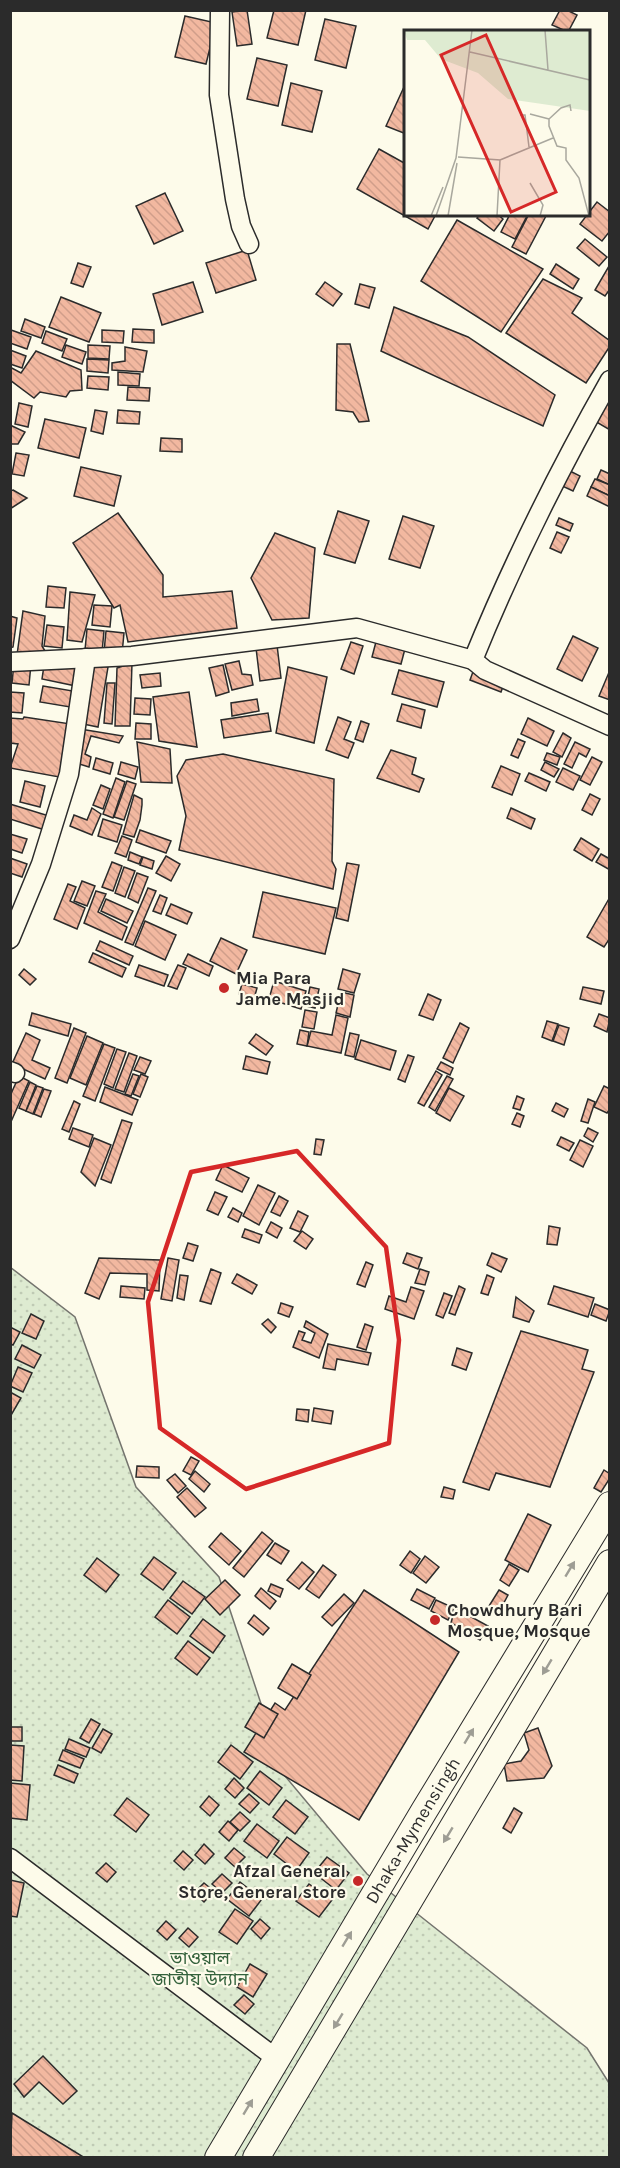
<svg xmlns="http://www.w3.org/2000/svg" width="620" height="2168" font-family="Karla,'Noto Sans Bengali',sans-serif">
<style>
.park{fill:url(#park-dots);stroke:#74746e;stroke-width:1.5}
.building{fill:url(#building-back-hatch);stroke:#2b2b2b;stroke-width:1.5}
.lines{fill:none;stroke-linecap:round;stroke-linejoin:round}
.minor-casing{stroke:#2b2b2b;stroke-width:21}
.highway-casing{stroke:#2b2b2b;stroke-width:28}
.minor{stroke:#fdfbea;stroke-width:18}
.highway{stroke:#fdfbea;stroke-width:26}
.oneway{fill:#9e9d94}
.marked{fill:none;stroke:#d62828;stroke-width:4.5;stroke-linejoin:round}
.poi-dot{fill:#c62828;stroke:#fdfbea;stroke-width:2}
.labels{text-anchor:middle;stroke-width:4.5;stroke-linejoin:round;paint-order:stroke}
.poi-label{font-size:18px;font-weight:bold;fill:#2b2b2b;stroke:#fdfbea;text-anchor:start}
.street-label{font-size:18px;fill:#2b2b2b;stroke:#fdfbea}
.park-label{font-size:18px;fill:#34623c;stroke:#fdfbea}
.inset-road{fill:none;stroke:#a9a89e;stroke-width:1.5}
.view{fill:#d62828;fill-opacity:0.15;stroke:#d62828;stroke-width:3}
.inset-edge{fill:none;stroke:#2b2b2b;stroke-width:3}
</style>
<defs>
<pattern id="park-dots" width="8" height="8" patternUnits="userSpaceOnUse" patternTransform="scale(1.5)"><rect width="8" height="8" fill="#deebd1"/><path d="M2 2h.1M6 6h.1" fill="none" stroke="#bfcab4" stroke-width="1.8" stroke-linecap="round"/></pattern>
<pattern id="building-back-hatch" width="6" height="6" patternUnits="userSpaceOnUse" patternTransform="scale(1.5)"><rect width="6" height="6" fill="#f2b8a0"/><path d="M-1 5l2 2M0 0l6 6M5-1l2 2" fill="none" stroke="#d09e8a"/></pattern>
</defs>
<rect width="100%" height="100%" fill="#fdfbea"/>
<path class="park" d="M10,1267L75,1317L136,1487L219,1577L285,1776L367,1874L587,2048L609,2083V2157H11Z"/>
<g class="building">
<path d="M247,10L252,44L237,46L232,12Z"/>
<path d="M274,10H306L298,45L267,38Z"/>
<path d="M560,10H567L577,15L568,32L552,25Z"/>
<path d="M185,16L216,23L206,64L175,57Z"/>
<path d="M325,19L356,26L346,68L315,60Z"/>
<path d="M257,58L287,65L278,106L247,99Z"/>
<path d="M291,83L322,91L312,132L282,125Z"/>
<path d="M404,87L406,88V134L386,126Z"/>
<path d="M379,149L406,164V214H436L428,229L357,189Z"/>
<path d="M165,193L183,231L154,244L136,206Z"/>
<path d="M597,202L610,212V231L602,241L580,224Z"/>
<path d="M480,214H497L503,219L494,231L477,218Z"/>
<path d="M510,214H528L515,239L501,232Z"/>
<path d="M529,214H547L526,254L512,247Z"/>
<path d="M457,220L543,269L501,332L421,281Z"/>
<path d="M585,239L607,257L599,266L577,248Z"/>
<path d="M247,250L256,280L216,293L206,263Z"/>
<path d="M78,263L91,267L83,287L71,283Z"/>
<path d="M556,264L579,279L573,289L550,274Z"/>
<path d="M609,266L610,289L605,296L595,290Z"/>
<path d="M543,279L582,298L572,313L610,341V346L586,383L506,333Z"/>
<path d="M193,282L203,312L162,325L153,294Z"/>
<path d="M325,282L342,294L333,306L316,294Z"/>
<path d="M360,284L375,288L369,308L355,304Z"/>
<path d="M61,297L101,313L89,342L49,327Z"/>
<path d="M394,307L468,337L555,395L543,426L381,351Z"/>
<path d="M25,319L45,327L41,338L21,331Z"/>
<path d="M133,329L154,330V343L132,342Z"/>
<path d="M11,330L31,337L27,349L10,343Z"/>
<path d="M102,330L124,331L123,343L102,342Z"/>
<path d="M46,331L67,339L62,351L42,343Z"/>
<path d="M337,344H350L369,421L359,422L353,412L336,410Z"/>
<path d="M66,345L86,352L82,364L62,357Z"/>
<path d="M88,345L110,346L109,359L88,358Z"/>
<path d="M125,347L147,351L143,372L112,370V363L125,361Z"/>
<path d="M10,350L26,356L22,368L10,364Z"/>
<path d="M36,351L81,370L82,390L70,391L66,397L40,392L34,398L10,380V367L21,373Z"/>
<path d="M87,359L109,360L108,373L87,371Z"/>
<path d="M118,372L140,374L139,386L118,385Z"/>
<path d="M88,376L109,377L108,390L87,388Z"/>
<path d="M128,387L150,388L149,401L127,400Z"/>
<path d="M610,393V430L593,420Z"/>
<path d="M19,403L32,406L28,427L15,424Z"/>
<path d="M95,410L107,412L103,434L91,431Z"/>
<path d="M118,410L140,412L139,424L117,423Z"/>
<path d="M45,419L86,428L79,458L38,448Z"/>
<path d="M10,425L25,432L18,444H10Z"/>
<path d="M161,438L182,439V452L160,451Z"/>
<path d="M16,453L29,455L24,476L12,474Z"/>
<path d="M81,467L121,476L114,506L74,496Z"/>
<path d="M568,470L580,476L573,491L560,485Z"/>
<path d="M601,470L610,474V485L597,479Z"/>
<path d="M595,479L610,485V496L591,487Z"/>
<path d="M591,487L610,496V507L587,496Z"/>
<path d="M13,490L27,498L10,509V491Z"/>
<path d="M338,511L369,521L355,563L324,554Z"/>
<path d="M118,513L163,575V597L232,591L237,628L128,642L120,605L114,608L73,543Z"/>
<path d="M403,516L434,526L420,568L389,559Z"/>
<path d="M559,518L573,524L570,531L556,525Z"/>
<path d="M557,532L569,537L561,553L550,548Z"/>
<path d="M275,533L315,548L309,618L272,620L251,578Z"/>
<path d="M48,586L66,588L64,608L46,607Z"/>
<path d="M70,592L95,595L82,642L67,640Z"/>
<path d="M94,605L112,606L110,627L92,625Z"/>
<path d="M23,611L45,616L42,646L48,656L17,655Z"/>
<path d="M10,616L17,618L13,647L10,648Z"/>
<path d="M47,625L64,627L62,648L44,646Z"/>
<path d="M87,629L104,631L102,652L85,650Z"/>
<path d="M106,631L124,633L122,654L104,652Z"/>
<path d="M573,636L598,648L582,681L557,669Z"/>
<path d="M377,638L406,645L401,664L372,657Z"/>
<path d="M351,642L363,646L354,674L341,669Z"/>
<path d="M277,645L281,678L260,681L256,648Z"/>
<path d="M82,657L76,686L42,679L45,659Z"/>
<path d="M239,661L242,674L251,675L253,685L232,690L225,664Z"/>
<path d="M14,663L31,664L29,685L12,683Z"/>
<path d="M87,663L108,667L98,727L78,723Z"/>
<path d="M132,663L130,726H115L117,668Z"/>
<path d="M223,665L229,692L216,696L209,668Z"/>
<path d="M288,667L327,677L314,743L276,733Z"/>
<path d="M474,669L505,681L501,692L470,680Z"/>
<path d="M399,670L444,682L437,707L392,694Z"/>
<path d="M610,670V700L599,696Z"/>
<path d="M160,673L161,686L142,688L140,675Z"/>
<path d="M107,683H115L112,724L104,723Z"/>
<path d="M43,686L73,691L70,707L40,702Z"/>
<path d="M10,692L24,693L22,713L10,712Z"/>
<path d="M189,692L197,747L159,741L153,697Z"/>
<path d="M135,698L151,699L150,715L134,714Z"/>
<path d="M257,699L259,711L232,716L231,703Z"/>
<path d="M402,704L425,710L421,728L397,721Z"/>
<path d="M268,713L271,731L224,738L221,720Z"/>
<path d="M24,717L71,724L59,777L10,768L18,744L10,743V718L23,719Z"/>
<path d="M338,717L351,722L344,739L354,743L348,758L326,750Z"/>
<path d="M528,718L554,731L547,746L521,734Z"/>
<path d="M361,721L369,724L363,742L355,739Z"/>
<path d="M136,723L151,724V739H135Z"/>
<path d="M80,729L123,736L119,743L91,736L85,754L91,757L89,767L73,762Z"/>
<path d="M563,733L571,738L562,757L553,752Z"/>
<path d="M518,739L525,742L518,758L511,755Z"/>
<path d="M137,742L170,749L172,783L141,782Z"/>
<path d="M575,742L590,749L586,757L579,753L572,768L564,764Z"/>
<path d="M391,750L416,758L412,774L424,779L419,792L377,778Z"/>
<path d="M547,753L560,757L557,765L544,760Z"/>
<path d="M223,754L334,779L332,861L336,869L333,889L179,850L186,816L177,776L186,760Z"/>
<path d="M592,757L602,762L590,785L580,780Z"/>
<path d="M96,758L113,763L110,774L93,769Z"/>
<path d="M121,762L138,767L135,779L118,774Z"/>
<path d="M545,762L559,769L554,777L541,770Z"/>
<path d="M501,766L520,774L512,795L492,787Z"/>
<path d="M563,768L580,776L573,790L556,782Z"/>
<path d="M529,773L550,782L546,791L525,781Z"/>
<path d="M116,778L125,782L113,818L103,814Z"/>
<path d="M25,781L45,786L40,807L20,802Z"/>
<path d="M127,781L136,784L124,820L114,817Z"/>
<path d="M101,785L110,789L103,809L93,805Z"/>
<path d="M590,794L600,799L592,815L582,810Z"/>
<path d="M134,795L142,799V805L140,820L134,837L123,834Z"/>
<path d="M10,804L49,816L45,830L10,819Z"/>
<path d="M92,808L101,814L92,835L70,826L74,815L87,820Z"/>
<path d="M511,808L535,819L531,829L507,818Z"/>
<path d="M103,819L122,825L117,842L98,836Z"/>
<path d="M140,830L171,841L166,853L136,842Z"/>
<path d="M10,834L27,839L22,853L10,849Z"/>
<path d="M122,836L132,840L126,857L115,853Z"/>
<path d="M581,838L599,849L592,861L574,850Z"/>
<path d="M130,852L142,857L139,864L128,860Z"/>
<path d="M601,854L610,859V870L596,862Z"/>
<path d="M166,856L180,864L171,881L156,873Z"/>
<path d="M143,857L154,861L152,869L140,865Z"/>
<path d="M10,858L27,864L22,877L10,873Z"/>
<path d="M112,862L122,866L113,891L102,887Z"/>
<path d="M347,863L359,865L348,921L336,918Z"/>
<path d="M124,867L135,871L125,897L115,893Z"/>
<path d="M137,873L148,877L138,903L128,898Z"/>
<path d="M82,881L95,886L87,906L74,901Z"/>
<path d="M68,884L76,887L70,901L85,908L77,929L54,919Z"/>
<path d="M148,888L156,891L133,945L125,942Z"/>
<path d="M96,891L106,894L98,912L127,927L122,940L84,923Z"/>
<path d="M263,892L336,908L325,954L253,937Z"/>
<path d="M160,895L167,898L161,914L153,911Z"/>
<path d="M610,897V938L604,947L587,937Z"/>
<path d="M106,899L133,911L127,923L101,911Z"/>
<path d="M171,904L192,913L187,924L166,915Z"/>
<path d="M145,921L176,935L165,960L135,946Z"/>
<path d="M221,938L247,950L236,974L210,961Z"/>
<path d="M100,941L133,956L129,965L96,950Z"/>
<path d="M93,953L126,968L122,977L89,962Z"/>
<path d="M188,954L213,966L209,976L183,964Z"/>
<path d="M139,965L168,975L164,986L135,976Z"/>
<path d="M178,965L186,968L177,989L168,986Z"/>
<path d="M24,969L36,979L30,985L19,975Z"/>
<path d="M343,969L360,974L354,993L338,989Z"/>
<path d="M274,981L306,991L301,1009L269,999Z"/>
<path d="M242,984L257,988L254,999L239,994Z"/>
<path d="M310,987L319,989L315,1008L306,1006Z"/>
<path d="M583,987L604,991L601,1004L580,999Z"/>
<path d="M341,992L354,995L350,1017L336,1013Z"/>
<path d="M428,994L441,1000L433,1020L419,1015Z"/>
<path d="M305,1010L317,1012L314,1029L302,1027Z"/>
<path d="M32,1013L71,1024L68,1036L29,1025Z"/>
<path d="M599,1014L610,1018L607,1032L594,1026Z"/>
<path d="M336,1015L348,1018L341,1053L307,1046L311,1031L332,1035Z"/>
<path d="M547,1021L558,1024L552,1041L542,1037Z"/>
<path d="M460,1023L469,1028L453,1063L443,1058Z"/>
<path d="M559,1025L569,1028L564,1045L553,1041Z"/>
<path d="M74,1028L86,1033L67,1083L55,1078Z"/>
<path d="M300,1030L309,1032L307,1046L297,1044Z"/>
<path d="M26,1033L40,1040L32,1060L50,1068L45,1079L12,1064Z"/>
<path d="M350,1033L359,1035L354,1057L345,1055Z"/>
<path d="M256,1034L273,1046L266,1055L249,1043Z"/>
<path d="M87,1036L103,1043L86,1085L70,1078Z"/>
<path d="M361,1040L396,1051L390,1070L355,1059Z"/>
<path d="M104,1044L115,1048L95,1101L83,1096Z"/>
<path d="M117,1049L126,1052L113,1088L104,1084Z"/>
<path d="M129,1053L137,1056L124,1092L115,1089Z"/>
<path d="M408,1055L414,1057L405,1082L398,1079Z"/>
<path d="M246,1056L270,1062L267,1074L243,1069Z"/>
<path d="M140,1057L151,1061L145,1074L134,1070Z"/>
<path d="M441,1062L453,1068L450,1075L437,1069Z"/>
<path d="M436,1071L442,1075L424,1106L418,1103Z"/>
<path d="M133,1074L139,1076L131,1096L125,1094Z"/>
<path d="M141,1074L148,1077L140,1097L133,1094Z"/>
<path d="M19,1076L29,1081L10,1124V1096Z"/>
<path d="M447,1076L453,1079L435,1111L429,1107Z"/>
<path d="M30,1082L36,1085L26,1111L19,1108Z"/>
<path d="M37,1086L43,1088L33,1114L26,1111Z"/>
<path d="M604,1086L610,1089V1109L607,1113L594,1107Z"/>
<path d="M105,1087L138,1100L132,1115L100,1102Z"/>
<path d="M449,1088L464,1096L450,1121L436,1113Z"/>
<path d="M44,1089L51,1091L41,1117L34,1114Z"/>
<path d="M517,1096L524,1099L520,1110L513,1108Z"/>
<path d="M588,1099L595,1102L588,1123L581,1121Z"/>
<path d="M74,1101L80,1104L69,1132L62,1129Z"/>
<path d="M556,1103L568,1109L564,1117L552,1111Z"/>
<path d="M517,1113L524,1116L520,1127L512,1124Z"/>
<path d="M122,1120L132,1123L111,1183L101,1179Z"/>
<path d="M73,1128L93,1135L89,1147L69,1139Z"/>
<path d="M588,1128L598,1133L593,1142L584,1136Z"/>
<path d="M561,1137L574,1143L569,1151L557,1145Z"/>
<path d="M94,1138L111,1145L95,1186L81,1172Z"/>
<path d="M316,1139L324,1140L321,1155L314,1154Z"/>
<path d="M580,1140L593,1146L583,1167L570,1160Z"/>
<path d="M223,1165L249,1178L242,1192L216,1180Z"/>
<path d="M258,1185L275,1193L259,1225L243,1216Z"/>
<path d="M215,1192L227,1197L218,1215L207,1210Z"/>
<path d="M279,1196L288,1201L280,1216L271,1212Z"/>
<path d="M233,1208L242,1213L238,1222L228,1217Z"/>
<path d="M298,1211L308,1216L300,1232L290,1228Z"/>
<path d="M271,1222L282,1228L277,1238L266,1232Z"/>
<path d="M549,1226L560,1228L557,1245L547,1244Z"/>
<path d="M245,1229L262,1235L259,1243L242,1237Z"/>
<path d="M302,1231L313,1239L306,1249L294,1241Z"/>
<path d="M188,1243L198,1246L193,1261L183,1258Z"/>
<path d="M407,1253L422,1258L418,1269L403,1263Z"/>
<path d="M492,1253L507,1259L501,1272L487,1265Z"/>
<path d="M99,1258L160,1260L159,1291L147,1290V1274L110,1273L99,1299L85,1293Z"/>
<path d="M168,1258L179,1260L172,1301L161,1299Z"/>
<path d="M366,1262L373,1265L365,1287L357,1284Z"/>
<path d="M211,1269L221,1273L211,1304L200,1301Z"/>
<path d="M420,1269L429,1272L425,1285L415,1283Z"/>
<path d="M237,1274L257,1285L252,1294L232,1283Z"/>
<path d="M180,1275L188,1276L184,1300L177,1298Z"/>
<path d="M487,1275L494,1278L488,1295L481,1293Z"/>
<path d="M121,1286L145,1288L144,1299L120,1297Z"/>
<path d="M459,1286L465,1289L455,1315L449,1313Z"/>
<path d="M554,1286L594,1298L588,1317L548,1304Z"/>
<path d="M411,1287L424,1291L414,1319L385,1309L389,1296L406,1302Z"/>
<path d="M444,1293L452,1296L443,1318L436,1315Z"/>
<path d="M516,1297L534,1311L529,1322L513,1317Z"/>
<path d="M281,1303L293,1307L289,1317L278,1313Z"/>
<path d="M595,1304L610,1310L606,1321L591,1315Z"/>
<path d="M31,1314L44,1321L36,1339L22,1333Z"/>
<path d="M268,1319L276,1327L271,1333L262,1324Z"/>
<path d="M306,1321L328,1334L319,1358L293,1347L299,1331L305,1333L302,1340L311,1343L315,1333L304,1327Z"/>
<path d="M365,1324L373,1327L366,1350L357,1347Z"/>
<path d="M10,1327L20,1332L13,1345L10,1344Z"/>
<path d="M521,1331L588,1350L582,1369L594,1372L550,1487L496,1473L489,1490L463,1482Z"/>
<path d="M328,1344L371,1353L368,1365L337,1359L335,1370L323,1368Z"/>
<path d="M22,1345L41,1355L34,1368L15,1359Z"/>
<path d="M457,1348L472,1353L466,1370L452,1365Z"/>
<path d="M18,1367L32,1373L23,1392L10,1386Z"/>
<path d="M10,1392L21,1398L10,1417Z"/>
<path d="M314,1408L333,1411L331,1424L312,1421Z"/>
<path d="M297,1409L309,1410L308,1422L296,1420Z"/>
<path d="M191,1457L199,1461L191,1475L183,1471Z"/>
<path d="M137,1466L159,1467V1478L136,1477Z"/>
<path d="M604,1470L610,1474V1478L601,1492L594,1488Z"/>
<path d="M195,1471L210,1484L204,1492L189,1479Z"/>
<path d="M175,1474L186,1486L178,1493L167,1480Z"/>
<path d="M444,1487L455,1490L453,1499L441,1497Z"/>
<path d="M187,1488L206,1508L195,1517L177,1497Z"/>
<path d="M528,1514L551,1525L528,1572L505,1560Z"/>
<path d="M262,1532L273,1541L244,1577L233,1568Z"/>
<path d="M221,1533L241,1551L229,1565L209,1547Z"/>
<path d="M275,1543L289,1551L281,1564L267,1555Z"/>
<path d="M410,1551L420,1559L411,1573L400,1565Z"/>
<path d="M425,1556L439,1567L426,1583L413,1573Z"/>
<path d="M154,1557L176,1573L163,1590L141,1574Z"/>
<path d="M97,1558L119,1575L106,1592L84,1575Z"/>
<path d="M302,1562L314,1572L299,1589L287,1580Z"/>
<path d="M509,1564L519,1570L509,1586L500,1580Z"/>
<path d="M323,1565L336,1575L319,1598L306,1589Z"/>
<path d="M225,1580L240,1595L220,1615L205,1599Z"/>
<path d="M183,1581L205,1597L192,1614L170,1598Z"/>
<path d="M271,1584L283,1589L280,1597L268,1591Z"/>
<path d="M261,1588L276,1601L270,1609L255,1596Z"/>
<path d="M417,1589L435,1598L429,1609L411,1600Z"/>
<path d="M364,1590L459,1652L359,1820L244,1752L275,1703L285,1710Z"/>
<path d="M499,1590L508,1595L499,1612L489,1606Z"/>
<path d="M344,1594L354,1603L332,1626L322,1617Z"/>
<path d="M168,1600L190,1617L177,1634L155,1617Z"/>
<path d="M436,1600L454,1608L448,1620L431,1611Z"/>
<path d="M455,1608L488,1626L480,1640L451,1623Z"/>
<path d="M254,1615L269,1628L263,1635L248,1623Z"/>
<path d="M203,1619L225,1636L213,1653L190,1636Z"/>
<path d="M188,1641L210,1658L197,1675L175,1658Z"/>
<path d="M292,1664L311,1675L297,1699L278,1688Z"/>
<path d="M259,1703L278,1714L264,1738L245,1727Z"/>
<path d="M91,1719L100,1724L89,1743L80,1738Z"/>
<rect x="10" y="1727" width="12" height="14"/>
<path d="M538,1728L552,1766L544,1778L507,1781L504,1764L521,1761L529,1750L524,1733Z"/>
<path d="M103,1729L112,1734L101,1753L92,1748Z"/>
<path d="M69,1739L90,1748L86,1757L65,1749Z"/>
<path d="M10,1745L24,1746L22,1781L10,1780Z"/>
<path d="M231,1745L253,1762L240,1779L218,1762Z"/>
<path d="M63,1750L84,1759L80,1768L59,1760Z"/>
<path d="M58,1765L78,1774L74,1783L54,1775Z"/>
<path d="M260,1771L282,1788L269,1805L247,1788Z"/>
<path d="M234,1778L244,1788L235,1798L225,1789Z"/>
<path d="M10,1783L30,1785L27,1820L10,1818Z"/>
<path d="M249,1794L259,1803L250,1813L239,1804Z"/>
<path d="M209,1796L219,1805L210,1816L200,1807Z"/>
<path d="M127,1798L149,1815L136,1832L114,1815Z"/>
<path d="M286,1800L308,1817L295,1834L273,1817Z"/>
<path d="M514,1808L522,1813L511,1833L503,1828Z"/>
<path d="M240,1812L250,1821L240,1831L230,1822Z"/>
<path d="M228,1821L238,1830L229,1841L219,1832Z"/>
<path d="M257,1824L279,1841L267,1858L244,1841Z"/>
<path d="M287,1837L309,1853L296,1871L274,1854Z"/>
<path d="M204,1844L214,1854L205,1864L195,1855Z"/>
<path d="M234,1848L245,1857L235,1867L225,1858Z"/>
<path d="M183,1851L193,1860L184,1870L174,1861Z"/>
<path d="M327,1857L349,1873L336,1890L314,1873Z"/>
<path d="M106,1863L116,1872L107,1882L96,1873Z"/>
<path d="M222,1874L232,1883L222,1893L212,1884Z"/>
<path d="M10,1880L24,1883L17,1917L10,1916Z"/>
<path d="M240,1882L262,1899L249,1916L227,1899Z"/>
<path d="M204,1883L214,1891L204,1902L194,1893Z"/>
<path d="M309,1884L332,1900L319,1917L296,1901Z"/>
<path d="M235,1909L253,1921L237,1944L219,1932Z"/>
<path d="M260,1919L270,1928L261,1939L251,1929Z"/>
<path d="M166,1921L176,1930L167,1940L157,1931Z"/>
<path d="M188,1928L198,1937L189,1947L179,1938Z"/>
<path d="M250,1964L267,1974L253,1997L237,1987Z"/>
<path d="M244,1995L254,2004L245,2014L234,2005Z"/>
<path d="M43,2056L77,2091L63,2104L39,2082L24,2097L14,2084Z"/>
<path d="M12,2113L85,2158H10Z"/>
</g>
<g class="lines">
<defs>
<g id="minor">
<path d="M220,10L219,95L235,199L241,226L249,244"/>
<path d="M610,380C559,470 512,564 473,660L485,670L610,726"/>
<path d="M10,662L132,656L357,628L473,660"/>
<path d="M10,939L41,864L69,774L86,658"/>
<path d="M10,1071L15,1073"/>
<path d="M10,1858L277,2059"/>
</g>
<g id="highway">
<path id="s1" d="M218,2158L424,1811L610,1505"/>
<path d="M256,2158L610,1563"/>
</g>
</defs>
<use href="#minor" class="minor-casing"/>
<use href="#highway" class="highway-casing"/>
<use href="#minor" class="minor"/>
<use href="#highway" class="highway"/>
</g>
<defs><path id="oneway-solid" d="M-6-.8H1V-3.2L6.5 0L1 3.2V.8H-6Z" transform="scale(1.5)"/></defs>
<g class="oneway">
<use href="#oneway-solid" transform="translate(570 1569) rotate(-59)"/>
<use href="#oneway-solid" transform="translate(547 1667) rotate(121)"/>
<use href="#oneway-solid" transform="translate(469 1736) rotate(-59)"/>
<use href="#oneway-solid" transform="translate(448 1835) rotate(121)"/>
<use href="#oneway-solid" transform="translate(347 1939) rotate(-59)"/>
<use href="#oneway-solid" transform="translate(338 2021) rotate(121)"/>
<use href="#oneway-solid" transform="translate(248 2107) rotate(-59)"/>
</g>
<path class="marked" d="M297,1151L386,1247L399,1340L389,1443L246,1489L160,1428L148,1302L191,1172Z"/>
<g class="poi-dot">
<circle cx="224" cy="988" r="6"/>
<circle cx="435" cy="1620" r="6"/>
<circle cx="358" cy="1881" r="6"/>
</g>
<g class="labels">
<g class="poi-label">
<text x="236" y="984">Mia Para<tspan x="236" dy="21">Jame Masjid</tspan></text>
<text x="447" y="1616">Chowdhury Bari<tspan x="447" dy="21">Mosque, Mosque</tspan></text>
<text x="346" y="1877" text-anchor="end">Afzal General<tspan x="346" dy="21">Store, General store</tspan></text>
</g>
<g class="street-label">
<text dy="6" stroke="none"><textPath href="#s1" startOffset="381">Dhaka-Mymensingh</textPath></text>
</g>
<g class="park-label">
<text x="200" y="1964">ভাওয়াল<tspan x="200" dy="21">জাতীয় উদ্যান</tspan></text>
</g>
</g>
<g transform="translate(404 30)">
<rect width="186" height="186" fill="#fdfbea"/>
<path d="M0,0H186V81L104,69L74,43L37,29L21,10H3Z" fill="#deebd1"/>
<path class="inset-road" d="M141,0L144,40M66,22L186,50M167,81L166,75L157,78L145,89V96L153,116L162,118V130L175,148L185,186M126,84L145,89M116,85H121L125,117M54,127L96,130L93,186M96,130L149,108M126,153L139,175L136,186M27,186L39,157M32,186L52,128L68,0M44,186L53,133"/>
<path class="view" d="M82,5L152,162L107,182L37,25Z"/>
<rect width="186" height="186" class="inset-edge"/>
</g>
<rect width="620" height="2168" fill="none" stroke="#2b2b2b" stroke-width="24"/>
</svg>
